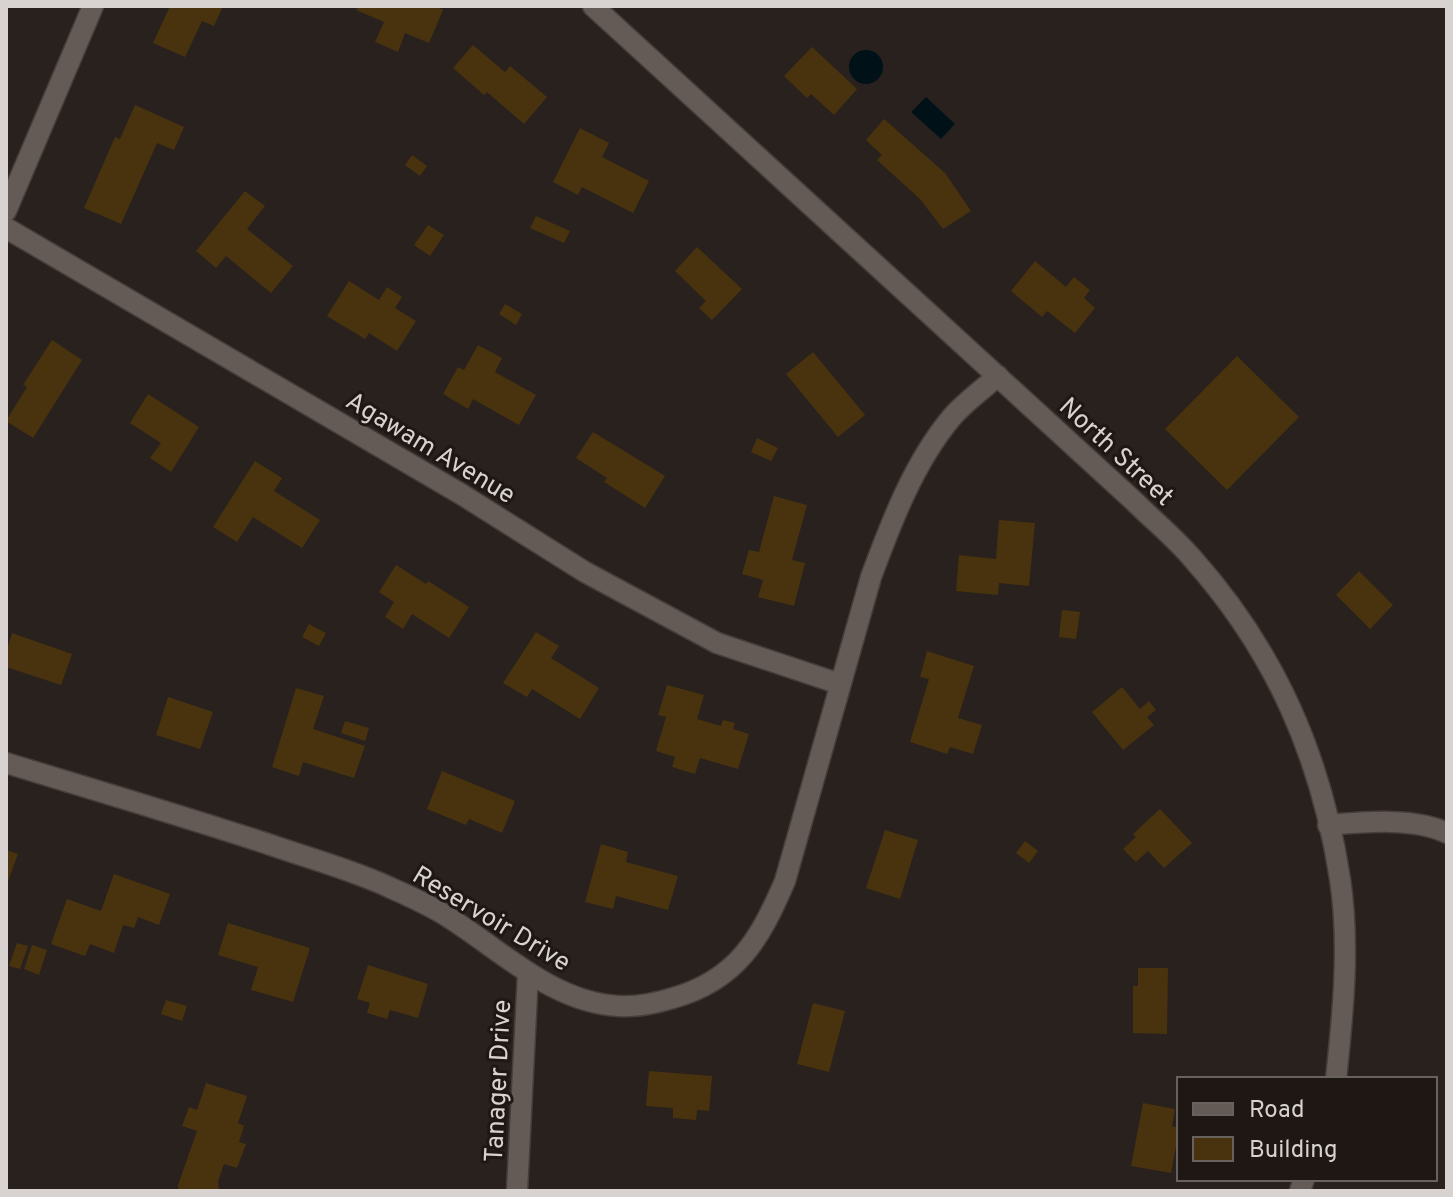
<svg xmlns="http://www.w3.org/2000/svg" width="1453" height="1197" font-family="Overpass,sans-serif">
<style>
.water{fill:#011118}
.building{fill:#48330e}
.lines{fill:none;stroke-linecap:round;stroke-linejoin:round}
.minor-casing{stroke:#453e3b;stroke-width:23}
.tertiary-casing{stroke:#453e3b;stroke-width:23}
.minor{stroke:#645b57;stroke-width:20}
.tertiary{stroke:#645b57;stroke-width:20}
.labels{text-anchor:middle;stroke-width:6;stroke-linejoin:round;paint-order:stroke}
.street-label{font-size:26px;fill:#d8d3d0;stroke:#1e1714}
</style>
<rect width="100%" height="100%" fill="#28211d"/>
<g class="water">
<circle cx="866" cy="67" r="17"/>
<path d="M926,97L955,124L941,139L911,112Z"/>
</g>
<g class="building">
<path d="M170,6H223L214,26L202,21L185,57L153,43Z"/>
<path d="M358,6H435L443,10L429,43L405,33L398,52L375,42L384,22L356,10Z"/>
<path d="M473,45L505,72L510,66L547,97L524,124L487,92L484,95L453,68Z"/>
<path d="M812,47L857,89L834,115L811,94L807,98L784,76Z"/>
<path d="M135,105L184,127L174,150L157,143L121,224L84,208L115,137L120,139Z"/>
<path d="M884,119L945,173L971,211L943,229L920,199L877,160L882,155L866,140Z"/>
<path d="M580,128L609,143L602,157L649,181L633,213L582,187L578,195L553,182Z"/>
<path d="M412,155L427,166L420,176L405,165Z"/>
<path d="M245,191L265,206L247,229L293,266L271,293L226,256L216,268L196,251Z"/>
<path d="M536,216L570,231L564,243L530,228Z"/>
<path d="M428,225L444,235L430,256L414,245Z"/>
<path d="M697,247L742,289L712,320L699,308L706,301L675,271Z"/>
<path d="M1035,261L1066,287L1074,277L1090,290L1084,298L1095,308L1075,333L1047,311L1042,317L1011,291Z"/>
<path d="M349,281L379,300L387,287L402,297L395,308L416,321L397,351L369,333L365,339L327,316Z"/>
<path d="M505,304L522,314L516,325L499,314Z"/>
<path d="M52,340L82,360L33,438L6,421L27,387L23,385Z"/>
<path d="M478,345L502,358L495,372L536,395L519,425L473,399L468,409L443,394L458,367L464,370Z"/>
<path d="M813,352L865,415L838,437L786,374Z"/>
<path d="M1237,356L1299,417L1227,490L1165,429Z"/>
<path d="M148,394L199,427L171,472L150,458L161,443L130,423Z"/>
<path d="M593,432L665,476L645,508L604,482L607,478L576,458Z"/>
<path d="M757,438L778,448L771,461L751,452Z"/>
<path d="M255,461L282,478L274,491L320,520L302,548L253,517L237,542L213,527Z"/>
<path d="M774,496L807,505L792,560L805,563L794,606L758,597L763,580L742,574L749,550L759,552Z"/>
<path d="M999,520L1035,523L1029,586L999,583L998,595L956,591L959,555L996,559Z"/>
<path d="M396,565L426,584L428,581L469,607L449,638L412,614L403,629L385,617L394,602L379,592Z"/>
<path d="M1359,571L1393,605L1370,629L1336,595Z"/>
<path d="M1062,610L1080,612L1076,639L1059,637Z"/>
<path d="M309,624L326,633L319,646L302,637Z"/>
<path d="M536,632L559,646L551,658L599,688L580,719L532,689L527,697L503,683Z"/>
<path d="M12,633L72,654L61,685L6,667V652Z"/>
<path d="M927,651L974,666L958,718L982,725L973,754L950,747L947,754L910,742L929,679L920,677Z"/>
<path d="M667,685L704,695L697,719L721,726L723,720L735,723L733,729L749,734L738,769L700,758L695,774L672,767L675,757L656,751L666,717L658,715Z"/>
<path d="M1122,687L1140,709L1149,701L1156,710L1147,717L1154,725L1123,750L1092,712Z"/>
<path d="M296,688L324,696L313,729L365,746L354,778L303,762L299,776L272,767Z"/>
<path d="M168,697L213,712L200,749L156,735Z"/>
<path d="M345,721L369,728L365,741L341,733Z"/>
<path d="M442,771L515,801L502,833L469,819L466,825L427,809Z"/>
<path d="M1160,809L1192,843L1164,868L1148,851L1136,862L1123,849L1136,837L1133,834Z"/>
<path d="M885,830L918,840L900,899L866,888Z"/>
<path d="M1025,841L1038,851L1029,863L1016,853Z"/>
<path d="M601,844L628,852L626,862L678,876L668,910L616,896L613,909L585,902Z"/>
<path d="M6,850L18,854L6,887Z"/>
<path d="M114,874L170,894L159,925L138,917L134,928L123,925L114,953L90,944L85,956L51,944L67,899L101,911Z"/>
<path d="M228,923L310,948L293,1002L251,990L258,967L218,955Z"/>
<path d="M17,943L28,946L20,969L9,966Z"/>
<path d="M32,945L47,950L39,975L24,969Z"/>
<path d="M368,965L428,984L418,1018L390,1010L387,1019L367,1013L370,1003L357,999Z"/>
<path d="M1138,968H1168L1167,1034L1133,1033V986H1138Z"/>
<path d="M166,1000L187,1006L182,1021L161,1014Z"/>
<path d="M813,1003L845,1011L829,1072L797,1064Z"/>
<path d="M649,1071L712,1076L709,1111L697,1110L696,1120L673,1118V1108L646,1106Z"/>
<path d="M206,1083L247,1096L238,1123L244,1126L239,1142L246,1144L237,1168L224,1164L218,1181L219,1191H179L178,1185L197,1131L182,1126L189,1107L197,1110Z"/>
<path d="M1143,1103L1175,1109L1172,1126L1179,1128V1130L1171,1173L1131,1166Z"/>
</g>
<g class="lines">
<defs>
<g id="minor">
<path d="M6,211L93,6"/>
<path d="M6,228L461,494L585,572L717,643L840,684"/>
<path d="M6,763C95,790 183,816 271,845C311,859 353,870 391,888C407,895 424,903 440,912C496,945 550,1003 619,1006C637,1007 657,1003 673,998C737,980 760,939 785,881L871,577C891,523 914,462 952,417C965,402 983,389 998,376"/>
<path d="M1328,825C1363,822 1415,817 1447,833"/>
<path d="M517,1191L528,973"/>
</g>
<g id="tertiary">
<path d="M593,6L1136,503C1154,521 1175,538 1192,558C1275,651 1321,756 1340,879C1350,944 1343,1014 1336,1079"/>
<path d="M1300,1191L1304,1179"/>
</g>
</defs>
<use href="#minor" class="minor-casing"/>
<use href="#tertiary" class="tertiary-casing"/>
<use href="#minor" class="minor"/>
<use href="#tertiary" class="tertiary"/>
</g>
<g class="labels">
<g class="street-label">
<text transform="translate(431 447) rotate(31)" y="9">Agawam Avenue</text>
<text transform="translate(1117 451) rotate(43)" y="9">North Street</text>
<text transform="translate(492 918) rotate(31)" y="9">Reservoir Drive</text>
<text transform="translate(497 1081) rotate(-87)" y="9">Tanager Drive</text>
</g>
</g>
<rect width="1453" height="1197" fill="none" stroke="#d8d3d0" stroke-width="16"/>
<rect x="1177" y="1077" width="260" height="104" fill="#1e1714" stroke="#68625f" stroke-width="2"/>
<rect x="1193" y="1103" width="40" height="12" fill="#645b57" stroke="#68625f" stroke-width="2"/>
<text x="1249" y="1117" font-size="24" fill="#d8d3d0">Road</text>
<rect x="1193" y="1137" width="40" height="24" fill="#48330e" stroke="#68625f" stroke-width="2"/>
<text x="1249" y="1157" font-size="24" fill="#d8d3d0">Building</text>
</svg>
